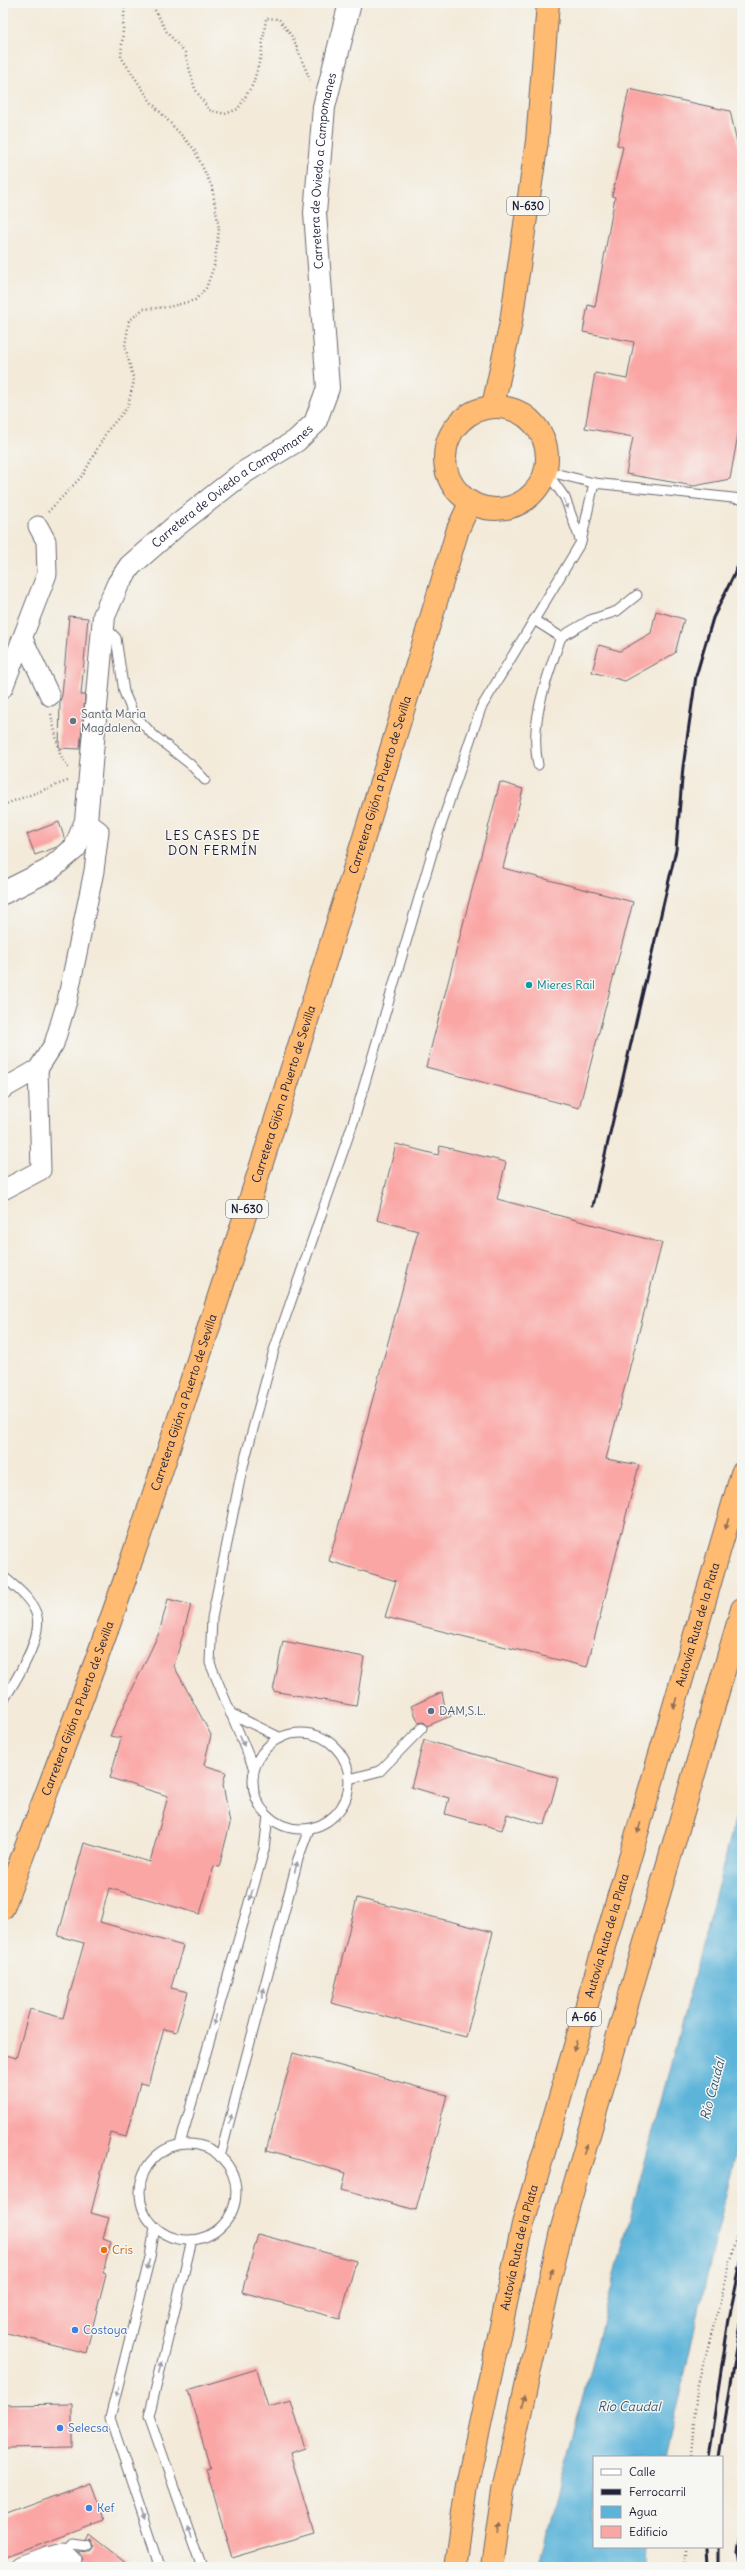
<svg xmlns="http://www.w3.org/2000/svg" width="745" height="2570" font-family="Delius,sans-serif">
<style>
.water{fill:#5cb4d9;stroke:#3f6b8a}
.building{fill:#faa6a4}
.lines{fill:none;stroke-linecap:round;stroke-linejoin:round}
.service-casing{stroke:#6b6872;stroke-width:11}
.minor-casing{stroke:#6b6872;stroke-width:21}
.tertiary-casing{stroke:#6b6872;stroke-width:24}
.trunk-casing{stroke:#6b6872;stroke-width:24}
.motorway-casing{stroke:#6b6872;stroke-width:24}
.path{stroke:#6b6872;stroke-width:2.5;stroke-dasharray:1 3;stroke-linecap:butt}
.service{stroke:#fff;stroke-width:9}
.minor{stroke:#fff;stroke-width:19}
.tertiary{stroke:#fff;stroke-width:22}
.trunk{stroke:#ffbb71;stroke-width:22}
.motorway{stroke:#ffbb71;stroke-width:22}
.rail{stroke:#22223b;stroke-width:3}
.oneway{fill:#9c9ca7}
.oneway2{fill:#906e56}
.worship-dot{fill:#6b7280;stroke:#f6f6f2;stroke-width:1.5}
.culture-dot{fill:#0f9aa8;stroke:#f6f6f2;stroke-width:1.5}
.service-dot{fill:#5c6f8a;stroke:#f6f6f2;stroke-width:1.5}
.food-dot{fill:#e8710a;stroke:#f6f6f2;stroke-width:1.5}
.shop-dot{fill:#3f7fe0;stroke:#f6f6f2;stroke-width:1.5}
.labels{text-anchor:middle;stroke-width:3;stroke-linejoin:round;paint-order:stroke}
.shield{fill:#f6f6f2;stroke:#626272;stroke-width:1}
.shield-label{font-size:11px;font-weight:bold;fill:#22223b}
.street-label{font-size:12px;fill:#22223b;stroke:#f6f6f2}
.worship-label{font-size:12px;fill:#5b616d;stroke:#f6f6f2;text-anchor:start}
.culture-label{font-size:12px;fill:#0d838f;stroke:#f6f6f2;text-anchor:start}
.service-label{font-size:12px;fill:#4e5e75;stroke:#f6f6f2;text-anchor:start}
.food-label{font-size:12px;fill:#c56008;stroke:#f6f6f2;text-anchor:start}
.shop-label{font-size:12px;fill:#366cbe;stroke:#f6f6f2;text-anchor:start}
.neighbourhood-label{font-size:13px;letter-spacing:1px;fill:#22223b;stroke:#f6f6f2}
.water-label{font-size:13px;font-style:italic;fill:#365572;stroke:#f6f6f2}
</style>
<rect width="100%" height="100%" fill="#f6f6f2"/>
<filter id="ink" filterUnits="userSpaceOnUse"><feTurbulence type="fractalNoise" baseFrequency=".025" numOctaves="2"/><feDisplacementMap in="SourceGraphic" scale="8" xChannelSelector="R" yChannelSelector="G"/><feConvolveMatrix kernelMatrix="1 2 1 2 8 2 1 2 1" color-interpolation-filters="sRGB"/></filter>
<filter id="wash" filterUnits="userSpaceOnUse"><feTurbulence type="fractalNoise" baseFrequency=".012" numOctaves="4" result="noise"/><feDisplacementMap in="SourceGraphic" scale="16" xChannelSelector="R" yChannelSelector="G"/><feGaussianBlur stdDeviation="0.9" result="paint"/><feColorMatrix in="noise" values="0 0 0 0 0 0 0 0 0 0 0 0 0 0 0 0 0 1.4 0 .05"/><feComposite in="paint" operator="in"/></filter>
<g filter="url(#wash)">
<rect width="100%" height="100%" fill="#f3ead9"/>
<path class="water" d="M742,1794V2126L665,2457H594V2547H645L644,2567H538Z"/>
<g id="blocks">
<g class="building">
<path d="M629,89L730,111L742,164V412L730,479L694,486L626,474L633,437L585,428L595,373L627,379L634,342L583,332L588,305L595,307L615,197L612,196L623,147L617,145Z"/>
<path d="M656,611L684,619L675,653L625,681L592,672L599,645L620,651L651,633Z"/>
<path d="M69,616L88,618L81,695H85L80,749L59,748L60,701L62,695Z"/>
<path d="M500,782L523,789L503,868L633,902L579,1108L426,1067Z"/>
<path d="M59,822L65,840L57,847L35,855L27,834Z"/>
<path d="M396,1144L438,1155L440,1146L506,1162L497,1199L662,1243L606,1459L639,1465L587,1667L385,1617L396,1581L329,1561L418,1231L377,1220Z"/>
<path d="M168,1599L191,1605L174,1666L211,1735L204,1765L226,1772L223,1784L230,1824L219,1867L214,1866L200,1914L109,1888L100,1922L183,1946L171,1988L188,1992L176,2032L164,2029L148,2085L140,2083L126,2137L111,2133L91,2213L109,2218L103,2238L111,2241L103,2273L106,2274L86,2353L3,2332V2054L16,2058L30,2009L63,2018L84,1943L58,1936L84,1843L150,1862L168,1796L110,1778L121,1738L110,1736L159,1633Z"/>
<path d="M283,1641L364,1657L356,1706L273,1691Z"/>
<path d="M442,1692L445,1707L451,1716L427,1726L424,1722L419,1723L411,1706Z"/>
<path d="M424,1740L558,1778L545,1825L507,1814L502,1830L445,1814L449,1798L411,1787Z"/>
<path d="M357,1898L493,1932L466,2037L331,2003Z"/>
<path d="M293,2053L447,2095L416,2210L342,2190L346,2173L266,2151Z"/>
<path d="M258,2234L356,2261L340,2319L242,2292Z"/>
<path d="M257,2369L268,2407L291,2401L305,2448L290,2453L314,2534L232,2558L206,2468L210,2467L188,2390Z"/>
<path d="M72,2404V2447L3,2448V2405Z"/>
<path d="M90,2483L104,2521L3,2558V2515Z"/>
<path d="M90,2535L131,2567H79L83,2560L79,2551L91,2552L95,2547L93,2541L87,2540Z"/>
</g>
</g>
</g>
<g filter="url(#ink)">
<use href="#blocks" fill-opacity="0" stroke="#6b6872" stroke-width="1"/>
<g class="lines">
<defs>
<g id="service">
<path d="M546,471L594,483L742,499"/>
<path d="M546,471L565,498L581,542"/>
<path d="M534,620L561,637L590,620L617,611L637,595"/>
<path d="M105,627L116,638L124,692L133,713L152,734L190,764L205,780"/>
<path d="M538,765C529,721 547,678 561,637"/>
<path d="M3,1576C15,1587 30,1597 36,1613C45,1635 15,1682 3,1701"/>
<path d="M230,1713L281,1738"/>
<circle cx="301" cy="1781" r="48"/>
<path d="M254,1769L210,1663L212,1618L241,1474L274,1350L354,1120L435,843L481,708L581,542L594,483"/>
<path d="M349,1779L380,1771L422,1728"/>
<path d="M180,2144L264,1850L268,1816"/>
<circle cx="188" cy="2192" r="48"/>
<path d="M220,2157L298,1859L309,1829"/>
<path d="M155,2227L150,2257L110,2418L160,2567"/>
<path d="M192,2240L149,2416L202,2567"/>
<path d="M51,2567L73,2544L89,2546"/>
</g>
<g id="minor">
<path d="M23,639L50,696"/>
<path d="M3,688L47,574L46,541L38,526"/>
<path d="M3,1089L38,1069L54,1044L67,1001L76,958L94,871L99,831L86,821"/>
<path d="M3,1190L41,1170L38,1069"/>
<path d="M20,2567L47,2557L64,2553L72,2559"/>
</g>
<g id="tertiary">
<path id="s1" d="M3,893L49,870L75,848L86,821L104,616L118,584L130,566L177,525L243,473L296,441L315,423L328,388L315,213L324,107L350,3"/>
</g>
<g id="trunk">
<path d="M493,406L511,322L537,141L548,3"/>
<circle cx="496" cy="458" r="51"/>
<path id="s2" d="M3,1908C44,1798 87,1690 125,1579C243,1232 352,881 458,529L470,503"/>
</g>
<g id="motorway">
<path id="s3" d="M455,2567L467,2485L523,2224L742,1473"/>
<path d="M492,2567L503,2490L561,2231L742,1609"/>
</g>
</defs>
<use href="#service" class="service-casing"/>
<use href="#minor" class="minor-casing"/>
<use href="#tertiary" class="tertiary-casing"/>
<use href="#trunk" class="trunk-casing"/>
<use href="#motorway" class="motorway-casing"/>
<g class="path">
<path d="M151,3L167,32L185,53L195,89L209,110L225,114L238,109L253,84L261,56L266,18L279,19L293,38L310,80"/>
<path d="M48,512L83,475L107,431L127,408L134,381L125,346L129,321L143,309L169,307L195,300L206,288L214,266L219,229L212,187L194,149L151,102L121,57L125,3"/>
<path d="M51,714L60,754L69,769"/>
<path d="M3,805L70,780"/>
<path d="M691,2457L697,2388L742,2219"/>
<path d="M684,2567V2547"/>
</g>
<use href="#service" class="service"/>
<use href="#minor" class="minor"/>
<use href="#tertiary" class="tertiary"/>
<use href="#trunk" class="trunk"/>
<use href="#motorway" class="motorway"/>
<g class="rail">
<path d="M593,1206L676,850L683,767L696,676L713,618L742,558"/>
<path d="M708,2457L729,2319L742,2258"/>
<path d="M719,2457L742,2317"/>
<path d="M706,2547L707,2567"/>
<path d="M718,2547V2567"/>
<path d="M741,2567L738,2550L742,2528"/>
</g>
</g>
<defs><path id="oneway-solid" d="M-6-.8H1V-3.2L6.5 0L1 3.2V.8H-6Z"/></defs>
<g class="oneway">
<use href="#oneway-solid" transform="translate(566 504) rotate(69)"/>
<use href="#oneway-solid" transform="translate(242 1741) rotate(67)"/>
<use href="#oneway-solid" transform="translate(296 1867) rotate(-75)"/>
<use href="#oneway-solid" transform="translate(251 1895) rotate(106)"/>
<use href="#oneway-solid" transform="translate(263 1993) rotate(-75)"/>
<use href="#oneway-solid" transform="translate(215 2020) rotate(106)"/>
<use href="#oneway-solid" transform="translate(230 2119) rotate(-75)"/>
<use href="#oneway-solid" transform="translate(148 2265) rotate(104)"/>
<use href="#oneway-solid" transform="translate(161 2367) rotate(-76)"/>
<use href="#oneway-solid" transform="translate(117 2391) rotate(104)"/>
<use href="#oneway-solid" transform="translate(143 2515) rotate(71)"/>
<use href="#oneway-solid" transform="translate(189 2530) rotate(-109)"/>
</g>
<g class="oneway2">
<use href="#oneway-solid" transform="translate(727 1524) rotate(106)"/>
<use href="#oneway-solid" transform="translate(675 1703) rotate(106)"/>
<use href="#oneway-solid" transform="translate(639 1828) rotate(106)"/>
<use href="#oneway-solid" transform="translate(575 2046) rotate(106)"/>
<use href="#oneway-solid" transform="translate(585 2149) rotate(-74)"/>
<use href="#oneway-solid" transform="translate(551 2274) rotate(-77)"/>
<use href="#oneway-solid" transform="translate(523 2401) rotate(-77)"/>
<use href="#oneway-solid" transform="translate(498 2528) rotate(-82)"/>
</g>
</g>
<circle class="worship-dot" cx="73" cy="721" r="4"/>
<circle class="culture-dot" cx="529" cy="985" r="4"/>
<circle class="service-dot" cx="431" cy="1711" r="4"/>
<circle class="food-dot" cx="104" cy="2250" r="4"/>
<g class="shop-dot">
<circle cx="75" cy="2330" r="4"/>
<circle cx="60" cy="2428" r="4"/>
<circle cx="89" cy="2508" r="4"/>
</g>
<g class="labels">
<g class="shield">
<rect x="507" y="197" width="42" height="18" rx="3"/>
<rect x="226" y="1200" width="42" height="18" rx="3"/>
<rect x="567" y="2008" width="34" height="18" rx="3"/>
</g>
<g class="shield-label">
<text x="528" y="210">N-630</text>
<text x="247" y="1213">N-630</text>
<text x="584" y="2021">A-66</text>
</g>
<g class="street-label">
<text dy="4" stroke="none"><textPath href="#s1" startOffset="867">Carretera de Oviedo a Campomanes</textPath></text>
<text dy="4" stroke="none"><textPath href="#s1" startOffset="507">Carretera de Oviedo a Campomanes</textPath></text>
<text dy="4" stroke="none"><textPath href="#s2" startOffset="1185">Carretera Gijón a Puerto de Sevilla</textPath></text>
<text dy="4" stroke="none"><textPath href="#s2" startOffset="861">Carretera Gijón a Puerto de Sevilla</textPath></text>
<text dy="4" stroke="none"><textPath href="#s2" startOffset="537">Carretera Gijón a Puerto de Sevilla</textPath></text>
<text dy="4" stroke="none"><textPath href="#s3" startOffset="974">Autovía Ruta de la Plata</textPath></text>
<text dy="4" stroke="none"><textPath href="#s2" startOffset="213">Carretera Gijón a Puerto de Sevilla</textPath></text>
<text dy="4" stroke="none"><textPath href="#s3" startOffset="650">Autovía Ruta de la Plata</textPath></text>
<text dy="4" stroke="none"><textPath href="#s3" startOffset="326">Autovía Ruta de la Plata</textPath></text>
</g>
<g class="worship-label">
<text x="81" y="718">Santa Maria<tspan x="81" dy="14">Magdalena</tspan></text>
</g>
<g class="culture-label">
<text x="537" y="989">Mieres Rail</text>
</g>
<g class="service-label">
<text x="439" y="1715">DAM,S.L.</text>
</g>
<g class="food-label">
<text x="112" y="2254">Cris</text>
</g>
<g class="shop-label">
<text x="83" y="2334">Costoya</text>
<text x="68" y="2432">Selecsa</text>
<text x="97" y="2512">Kef</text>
</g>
<g class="neighbourhood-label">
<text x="213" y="840">LES CASES DE<tspan x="213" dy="15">DON FERMÍN</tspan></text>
</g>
<g class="water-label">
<text transform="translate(712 2089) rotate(-75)" y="5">Río Caudal</text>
<text x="629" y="2411">Río Caudal</text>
</g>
</g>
<rect width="745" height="2570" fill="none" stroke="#f6f6f2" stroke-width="16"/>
<rect x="593" y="2456" width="130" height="92" fill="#f6f6f2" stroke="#a1a1a9"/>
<rect x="601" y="2469" width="20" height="6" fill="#ffffff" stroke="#a1a1a9"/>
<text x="629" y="2476" font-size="12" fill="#22223b">Calle</text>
<rect x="601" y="2489" width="20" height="6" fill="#22223b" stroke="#a1a1a9"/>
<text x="629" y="2496" font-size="12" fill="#22223b">Ferrocarril</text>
<rect x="601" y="2506" width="20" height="12" fill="#5cb4d9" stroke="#a1a1a9"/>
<text x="629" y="2516" font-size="12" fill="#22223b">Agua</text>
<rect x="601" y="2526" width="20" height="12" fill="#faa6a4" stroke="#a1a1a9"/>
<text x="629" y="2536" font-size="12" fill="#22223b">Edificio</text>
</svg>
